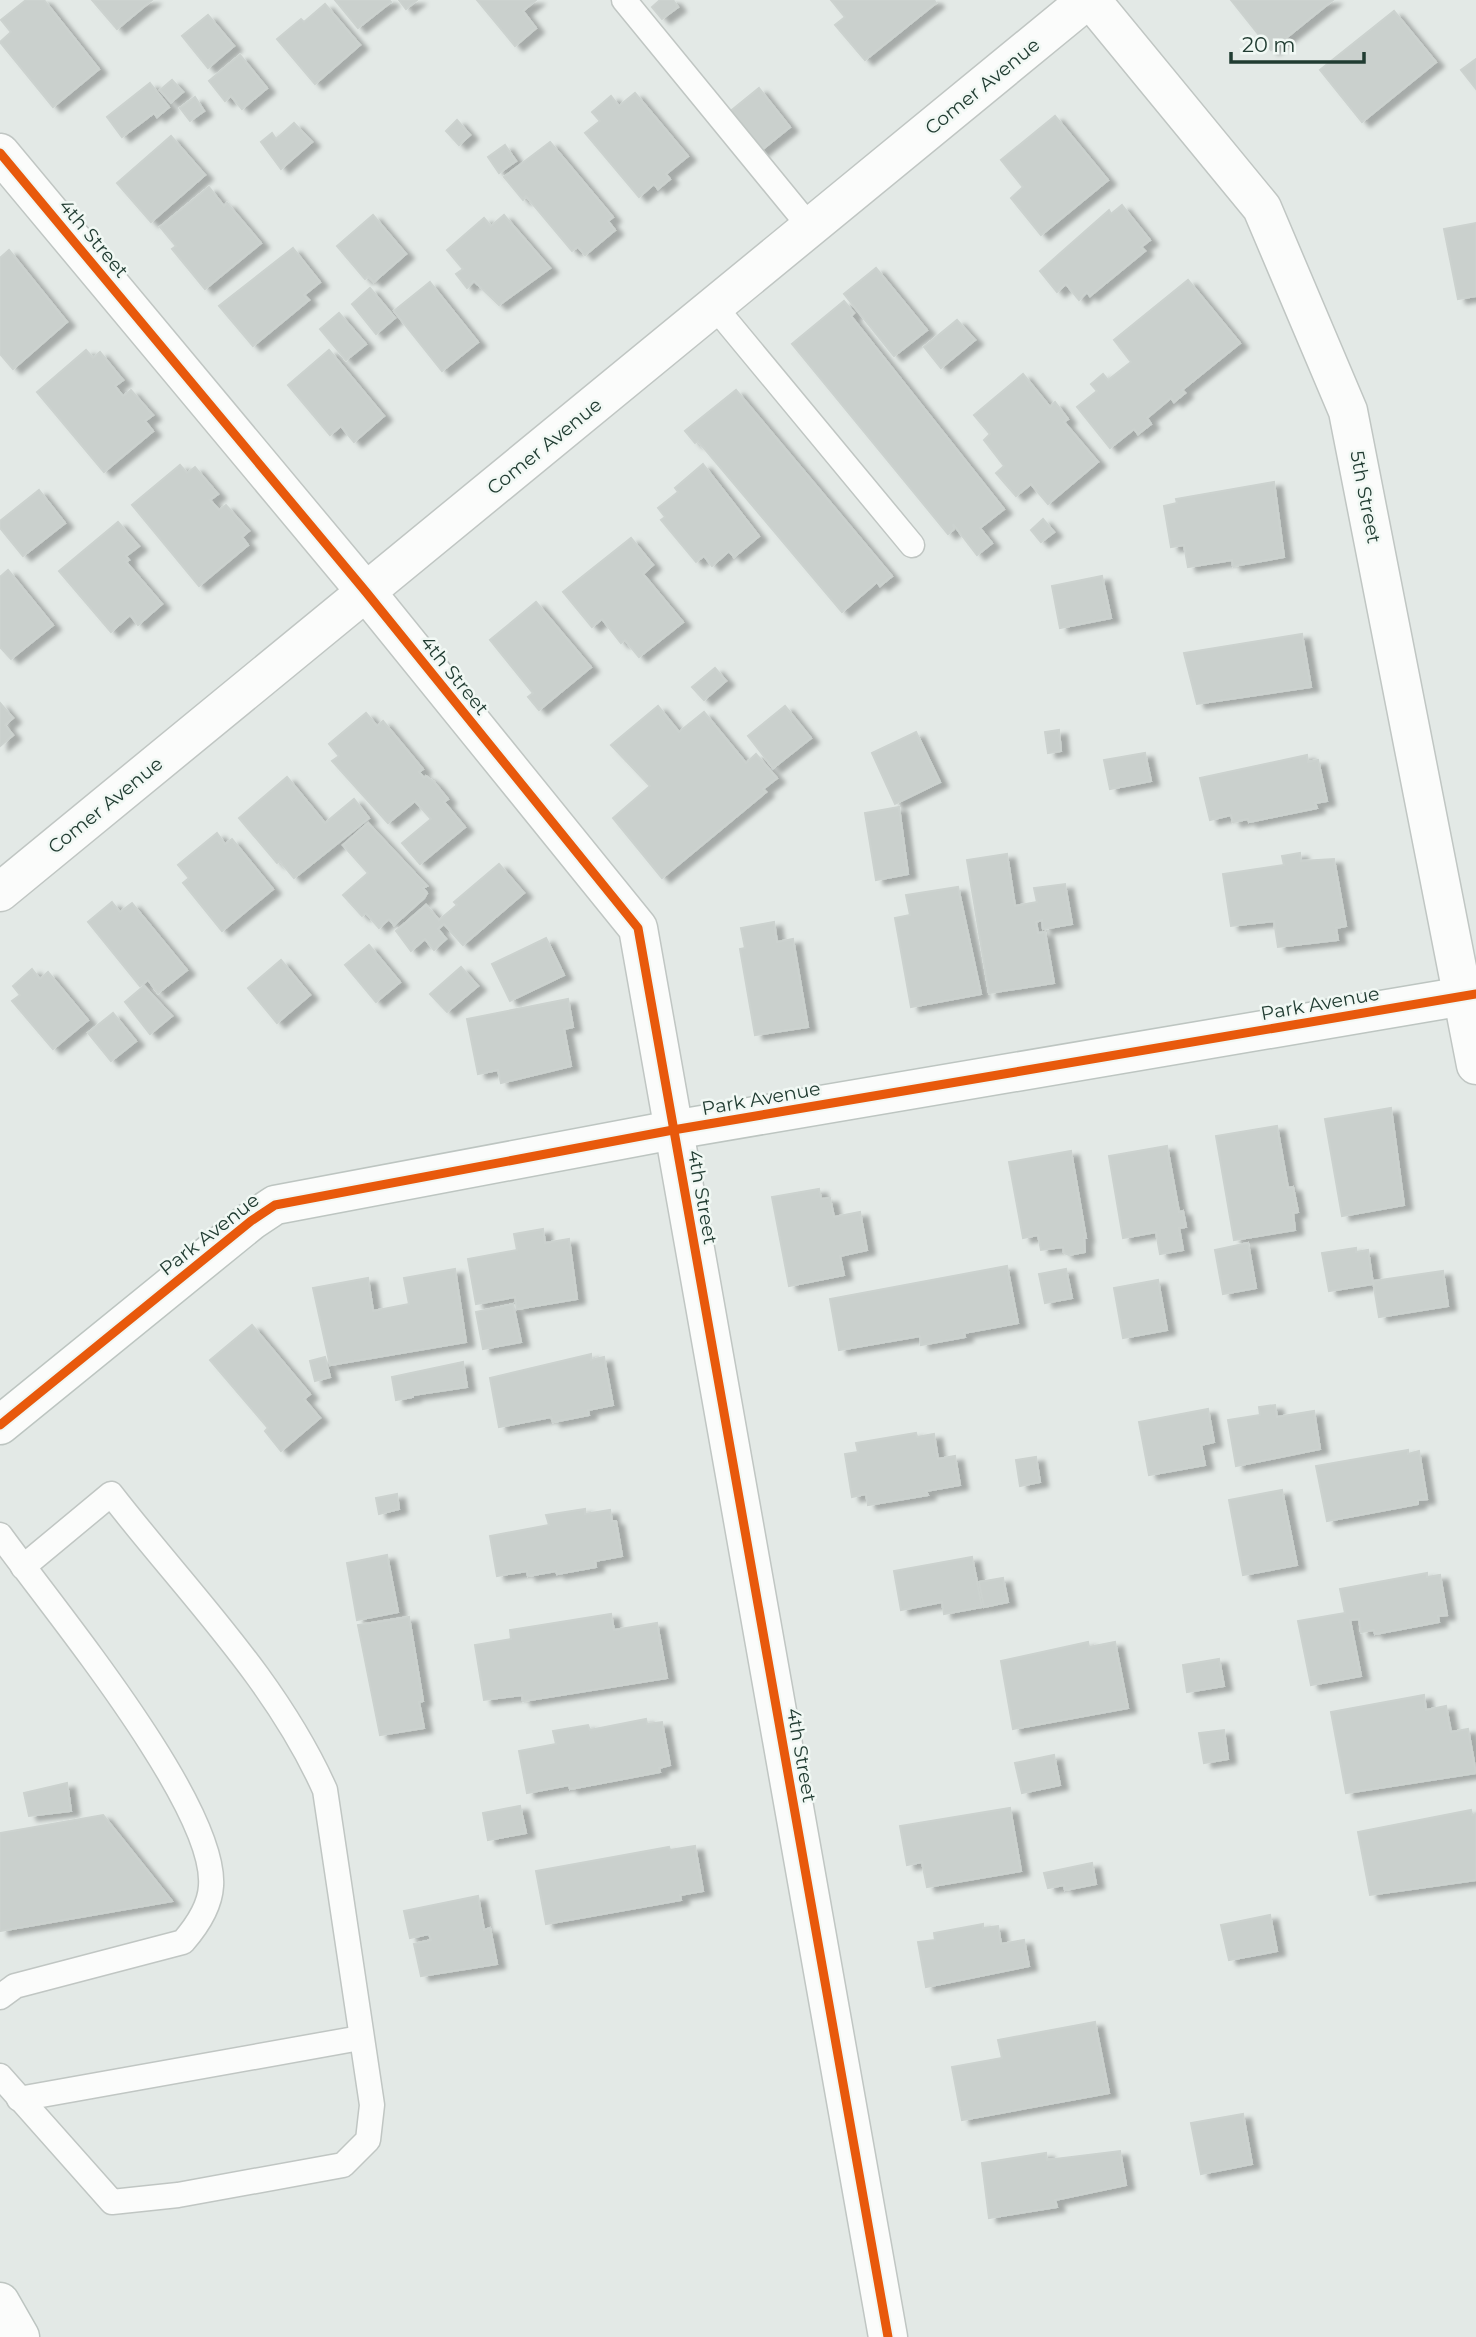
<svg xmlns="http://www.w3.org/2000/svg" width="1476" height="2337" font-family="Montserrat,sans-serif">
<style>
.building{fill:#cad0cd;stroke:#ccd2cf;stroke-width:2;filter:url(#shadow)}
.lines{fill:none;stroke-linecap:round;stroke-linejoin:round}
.lane-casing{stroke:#c0c6c3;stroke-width:27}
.street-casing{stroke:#c0c6c3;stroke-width:41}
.secondary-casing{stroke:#bdc5c1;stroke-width:41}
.lane{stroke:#fbfcfb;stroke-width:24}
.street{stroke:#fbfcfb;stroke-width:38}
.secondary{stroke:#fbfcfb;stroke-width:38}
.cycleway-casing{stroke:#f1f8f4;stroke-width:13}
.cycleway{stroke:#e8590c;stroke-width:9}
.labels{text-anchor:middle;stroke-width:5;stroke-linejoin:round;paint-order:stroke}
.street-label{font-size:19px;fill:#213c32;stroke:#f1f8f4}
</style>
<defs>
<filter id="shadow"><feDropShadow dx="8" dy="4.5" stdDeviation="2" flood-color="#0004"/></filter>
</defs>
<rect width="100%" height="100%" fill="#e3e9e6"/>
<g class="building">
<path d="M26,0H44L99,69L53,107L0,42L11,32L1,20Z"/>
<path d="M92,0H152L117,29Z"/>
<path d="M335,0H389L391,2L358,28Z"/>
<path d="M399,0H417L406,9Z"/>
<path d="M477,0H536L523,11L536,28L515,46Z"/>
<path d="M660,0H673L678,7L662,19L652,7Z"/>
<path d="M831,0H934L936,3L865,60L835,25L845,17Z"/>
<path d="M1231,0H1333L1271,50Z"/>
<path d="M325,4L360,45L315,84L277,39L301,19L304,22Z"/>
<path d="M1394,11L1436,62L1362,122L1320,70Z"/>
<path d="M208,15L234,46L208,68L182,36Z"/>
<path d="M240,55L267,88L242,109L231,96L225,101L209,81Z"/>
<path d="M1476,59V89L1461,70Z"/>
<path d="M172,80L183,92L171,102L160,90Z"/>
<path d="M150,83L169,107L157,117L154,113L122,137L107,117Z"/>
<path d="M759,88L790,127L759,152L727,114Z"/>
<path d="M635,93L688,156L666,174L670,179L658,189L654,184L639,197L585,133L600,121L592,112L611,96L619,106Z"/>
<path d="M195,97L204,111L190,121L180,108Z"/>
<path d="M1055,116L1108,180L1041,235L1011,198L1023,187L1001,160Z"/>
<path d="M457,120L470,135L459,145L446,131Z"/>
<path d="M294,123L312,142L281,169L261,142L272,133L276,139Z"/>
<path d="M171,136L205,175L151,222L117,183Z"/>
<path d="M550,142L613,217L608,221L615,230L585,255L578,247L572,251L526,196L523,200L504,177Z"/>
<path d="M505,145L516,161L499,173L488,157Z"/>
<path d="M209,187L224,206L227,203L261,243L205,289L172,249L176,246L160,227Z"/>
<path d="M1122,205L1150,240L1141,247L1145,251L1090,296L1087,292L1079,300L1066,284L1057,292L1040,271L1109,210L1111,214Z"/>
<path d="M373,215L406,254L374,282L368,276L365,279L337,246Z"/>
<path d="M504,215L550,268L499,305L474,281L467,288L456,274L463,269L447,250L484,218L491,226Z"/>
<path d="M1476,223V296L1458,299L1444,229Z"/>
<path d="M293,248L320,282L304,295L309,300L253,346L219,306Z"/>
<path d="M9,250L67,322L13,369L0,354V258Z"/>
<path d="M876,268L927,330L894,356L844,294Z"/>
<path d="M1188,280L1240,343L1182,390L1185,393L1174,402L1171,398L1147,418L1151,424L1138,434L1134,429L1110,448L1077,407L1097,391L1091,384L1103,374L1108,380L1131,362L1114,340Z"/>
<path d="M430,282L478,342L442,371L394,311Z"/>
<path d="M370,288L395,318L376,334L352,304Z"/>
<path d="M844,301L854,313L851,316L1004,509L980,528L992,543L977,555L953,524L954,529L948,534L792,344Z"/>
<path d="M339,313L366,344L346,360L320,329Z"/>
<path d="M957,320L975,340L941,368L924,347Z"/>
<path d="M86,350L93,358L100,352L123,380L115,386L123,396L131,390L153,415L145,421L153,431L104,472L37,392Z"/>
<path d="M329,350L384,416L354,442L341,426L330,435L288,385Z"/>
<path d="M1023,374L1050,407L1055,402L1068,419L1064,422L1098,462L1048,504L1031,484L1016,496L996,473L1004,466L984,440L990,434L974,415Z"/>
<path d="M736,390L892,576L880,586L877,582L842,612L698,441L695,443L685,431Z"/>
<path d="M703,464L759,536L734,557L729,551L712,566L704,556L696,562L661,520L665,517L658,508L678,492L675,488Z"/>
<path d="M180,465L187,473L195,467L218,494L210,500L219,510L226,505L249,531L242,537L248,545L199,586L132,505Z"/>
<path d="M1274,482L1284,557L1233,566L1232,560L1188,567L1184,545L1171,547L1164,506L1177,503L1176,499Z"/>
<path d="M39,490L65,523L23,556L0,528V521Z"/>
<path d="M1043,519L1054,532L1041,542L1031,530Z"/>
<path d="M118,522L139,546L126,556L129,560L126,562L162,604L138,625L130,615L111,632L59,571Z"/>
<path d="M631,538L653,565L643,574L683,622L639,657L625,640L621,643L602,619L592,627L563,592Z"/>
<path d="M8,570L53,625L11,659L0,647V577Z"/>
<path d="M1102,576L1111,618L1060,628L1052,586Z"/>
<path d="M536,602L591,667L539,710L528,697L533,693L490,640Z"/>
<path d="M1302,634L1311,687L1197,704L1184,653Z"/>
<path d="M715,668L726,681L704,700L692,687Z"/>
<path d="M0,703L13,718L5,725L13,735L0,746Z"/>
<path d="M658,706L679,732L704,712L746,763L756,754L777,778L763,789L766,792L662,878L613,818L650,786L611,745Z"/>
<path d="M785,706L811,738L773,768L748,736Z"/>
<path d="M366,713L377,726L383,721L423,769L419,772L424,778L426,776L434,782L448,799L444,802L465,827L420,864L402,843L431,819L415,801L388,823L332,761L339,756L329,744Z"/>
<path d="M1059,730L1061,751L1048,753L1045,732Z"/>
<path d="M916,732L940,782L895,804L872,753Z"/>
<path d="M1145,753L1151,781L1110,789L1104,760Z"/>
<path d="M1307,755L1308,762L1318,760L1327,801L1315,803L1317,808L1249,822L1248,819L1233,822L1231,815L1210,820L1200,778Z"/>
<path d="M287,777L325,823L354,799L369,818L294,878L280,861L277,863L239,818Z"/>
<path d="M899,807L908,874L876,880L865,813Z"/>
<path d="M368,823L427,886L423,888L427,893L424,898L394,925L389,919L379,928L366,913L362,916L343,895L368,873L343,845Z"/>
<path d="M217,833L225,844L232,839L273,889L222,931L183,883L189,878L178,865Z"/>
<path d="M1300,853L1301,861L1334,859L1346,926L1336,928L1338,940L1278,947L1274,921L1231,926L1223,874L1284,865L1282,856Z"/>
<path d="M1007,854L1015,906L1037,902L1034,888L1065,884L1072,924L1043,929L1042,920L1036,922L1038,933L1045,932L1054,983L989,993L967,860Z"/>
<path d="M499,864L524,893L463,945L444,924L438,929L446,939L434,950L425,939L411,951L396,931L426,905L439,920L457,905L454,902Z"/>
<path d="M958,887L981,994L911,1007L895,918L910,915L906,895Z"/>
<path d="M112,902L120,912L132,903L187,970L158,993L148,980L140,986L88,922Z"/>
<path d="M774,922L777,942L793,939L808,1027L755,1035L740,949L745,948L741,928Z"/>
<path d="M546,938L564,975L510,1001L492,964Z"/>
<path d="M369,945L400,982L376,1002L345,965Z"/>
<path d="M281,960L310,995L277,1023L248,988Z"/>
<path d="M461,967L478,986L447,1012L430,994Z"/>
<path d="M32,969L40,979L48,972L88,1020L53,1049L12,1001L20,995L13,986Z"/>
<path d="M144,986L172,1016L150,1034L125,1002Z"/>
<path d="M568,999L573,1027L564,1029L571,1066L501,1083L498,1070L478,1074L467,1019Z"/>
<path d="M113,1013L136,1041L111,1061L88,1033Z"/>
<path d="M1391,1108L1404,1205L1342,1216L1325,1119Z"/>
<path d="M1277,1126L1288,1188L1293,1187L1298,1212L1293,1213L1295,1230L1234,1240L1216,1136Z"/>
<path d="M1167,1146L1179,1212L1183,1211L1186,1227L1179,1228L1183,1250L1160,1254L1156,1232L1123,1238L1109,1156Z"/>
<path d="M1071,1151L1086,1238H1084L1085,1252L1069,1255L1064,1253L1063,1247L1041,1250L1038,1235L1023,1238L1009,1162Z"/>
<path d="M819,1189L821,1199L830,1198L834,1217L860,1212L867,1250L840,1256L844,1275L789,1286L772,1197Z"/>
<path d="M543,1229L545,1243L569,1239L577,1299L517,1309L515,1297L476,1304L468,1259L517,1250L514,1234Z"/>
<path d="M1248,1243L1256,1288L1223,1294L1215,1250Z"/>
<path d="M1356,1248V1252L1368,1250L1373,1284L1329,1291L1322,1253Z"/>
<path d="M1007,1266L1018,1323L964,1333L965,1337L921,1345L920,1336L839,1350L830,1299Z"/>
<path d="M455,1269L466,1342L330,1365L313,1288L368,1278L373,1311L409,1304L404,1278Z"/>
<path d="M1066,1269L1072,1298L1045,1303L1039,1274Z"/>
<path d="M1443,1271L1448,1306L1379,1317L1373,1281Z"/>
<path d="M1158,1280L1167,1330L1123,1338L1114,1288Z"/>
<path d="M513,1304L521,1342L483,1349L476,1312Z"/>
<path d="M252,1325L310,1394L304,1399L320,1418L281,1451L265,1431L268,1428L210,1360Z"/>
<path d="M591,1354V1360L604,1357L613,1405L588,1410L589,1415L553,1422L551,1417L499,1427L490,1378Z"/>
<path d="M325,1357L330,1377L315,1381L310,1361Z"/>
<path d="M463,1362L467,1387L413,1395V1397L396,1400L392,1377Z"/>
<path d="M1275,1405L1277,1417L1314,1411L1320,1449L1236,1466L1228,1420L1260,1415L1259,1407Z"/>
<path d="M1208,1409L1214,1442L1201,1445L1205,1465L1149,1475L1139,1422Z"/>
<path d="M916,1433L917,1437L934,1434L938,1459L955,1456L960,1485L926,1491L928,1495L868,1505L866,1494L852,1497L845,1454L858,1452L856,1443Z"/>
<path d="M1408,1450V1454L1419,1451L1427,1499L1418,1500V1504L1327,1521L1316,1466Z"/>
<path d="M1036,1457L1040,1482L1020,1486L1016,1460Z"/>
<path d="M1282,1490L1297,1565L1243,1575L1229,1500Z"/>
<path d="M397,1494L399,1509L379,1514L376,1498Z"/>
<path d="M585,1509V1514L610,1510L612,1521H616L622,1556L595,1561L596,1567L557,1574L556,1571L528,1576L527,1571L497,1576L490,1536L549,1525L546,1515Z"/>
<path d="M387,1555L398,1612L357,1620L347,1563Z"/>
<path d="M972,1557L982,1607L944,1614L942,1602L901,1610L894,1571Z"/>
<path d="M1427,1573V1577L1440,1575L1447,1615L1438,1616L1439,1622L1375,1634L1374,1630L1361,1632L1359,1619L1350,1620L1361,1676L1311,1685L1298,1621L1345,1613L1340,1589Z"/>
<path d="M1003,1578L1008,1602L984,1607L979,1582Z"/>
<path d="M611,1614L614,1630L657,1623L667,1678L523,1701L522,1695L484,1700L475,1645L511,1639L510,1630Z"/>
<path d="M409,1617L423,1701L419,1702L424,1728L380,1735L358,1625Z"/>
<path d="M1088,1642L1089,1647L1115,1642L1128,1708L1013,1729L1001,1661Z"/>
<path d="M1219,1659L1224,1686L1187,1692L1183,1665Z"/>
<path d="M1424,1695L1426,1710L1446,1706L1451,1732L1468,1729L1476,1773L1346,1793L1331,1712Z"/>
<path d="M646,1719L647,1724L662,1722L670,1765L659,1768L660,1772L570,1789L569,1785L527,1793L519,1751L556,1744L553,1731L588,1725L590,1730Z"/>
<path d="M1224,1730L1228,1759L1204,1763L1199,1733Z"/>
<path d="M1054,1755L1060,1785L1022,1793L1015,1763Z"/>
<path d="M67,1783L71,1811L29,1816L24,1793Z"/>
<path d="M520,1806L526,1833L488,1840L483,1813Z"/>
<path d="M1010,1808L1021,1871L927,1887L922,1862L907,1865L900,1826Z"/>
<path d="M1471,1810L1472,1815L1476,1814V1880L1370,1895L1358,1832Z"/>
<path d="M103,1815L172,1901L0,1931V1833Z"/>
<path d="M695,1846L703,1891L680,1895L681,1900L546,1924L536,1871L669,1847L670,1850Z"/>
<path d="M1092,1863L1096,1884L1065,1890L1064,1885L1048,1888L1044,1873Z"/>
<path d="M478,1896L484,1930L490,1928L497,1964L421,1976L414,1944L431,1940L429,1934L410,1938L404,1911Z"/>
<path d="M1270,1915L1277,1951L1229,1960L1221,1925Z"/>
<path d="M983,1924V1928L998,1926L1001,1944L1024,1940L1029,1966L926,1987L918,1942L935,1940L934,1933Z"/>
<path d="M1095,2022L1109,2093L962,2120L952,2067L1002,2058L998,2040Z"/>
<path d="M1243,2114L1252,2164L1201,2174L1191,2123Z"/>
<path d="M1120,2151L1126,2185L1055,2200L1057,2207L989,2218L982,2163L1046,2153L1047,2160Z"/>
</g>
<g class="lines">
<defs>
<g id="lane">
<path d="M624,0L810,227"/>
<path d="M714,306L912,545"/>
<path d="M0,1535C51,1606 217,1805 211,1886C210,1906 196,1927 183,1942L15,1986L0,1997"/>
<path d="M0,2076L112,2202L178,2195L343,2165L368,2140L372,2105L325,1790C275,1678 186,1591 111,1494L23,1567"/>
<path d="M19,2099L360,2038"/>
</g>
<g id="street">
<path d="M1091,0L1262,208L1348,411L1476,1065"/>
<path d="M0,153L366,592L638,928L888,2337"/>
<path d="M0,892L1087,0"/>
</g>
<g id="secondary">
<path d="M0,1425L251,1221L275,1205L673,1130L1476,994"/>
<path d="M0,2302L20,2337"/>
</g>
</defs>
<use href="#lane" class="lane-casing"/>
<use href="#street" class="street-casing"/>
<use href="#secondary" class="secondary-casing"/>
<use href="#lane" class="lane"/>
<use href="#street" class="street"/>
<use href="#secondary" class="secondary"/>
<defs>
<g id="cycleway">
<path d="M0,153L366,592L638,928L888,2337"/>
<path d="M0,1425L251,1221L275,1205L673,1130L1476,994"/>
</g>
</defs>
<use href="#cycleway" class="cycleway-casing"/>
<use href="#cycleway" class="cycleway"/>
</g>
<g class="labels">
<g class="street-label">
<text transform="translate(982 86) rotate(-39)" y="7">Comer Avenue</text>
<text transform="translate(94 238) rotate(50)" y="7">4th Street</text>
<text transform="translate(544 446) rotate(-39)" y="7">Comer Avenue</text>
<text transform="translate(1366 497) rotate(79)" y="7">5th Street</text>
<text transform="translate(455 675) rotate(51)" y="7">4th Street</text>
<text transform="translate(105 805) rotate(-39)" y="7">Comer Avenue</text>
<text transform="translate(1320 1003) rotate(-10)" y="7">Park Avenue</text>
<text transform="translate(761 1098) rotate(-10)" y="7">Park Avenue</text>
<text transform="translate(703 1197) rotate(80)" y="7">4th Street</text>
<text transform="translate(209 1234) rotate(-38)" y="7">Park Avenue</text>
<text transform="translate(802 1755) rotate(80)" y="7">4th Street</text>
</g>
</g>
<path d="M1231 52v10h133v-10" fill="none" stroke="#213c32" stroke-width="3.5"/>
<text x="1242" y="52" font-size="21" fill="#213c32" stroke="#f1f8f4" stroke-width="5" paint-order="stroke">20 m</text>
</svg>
